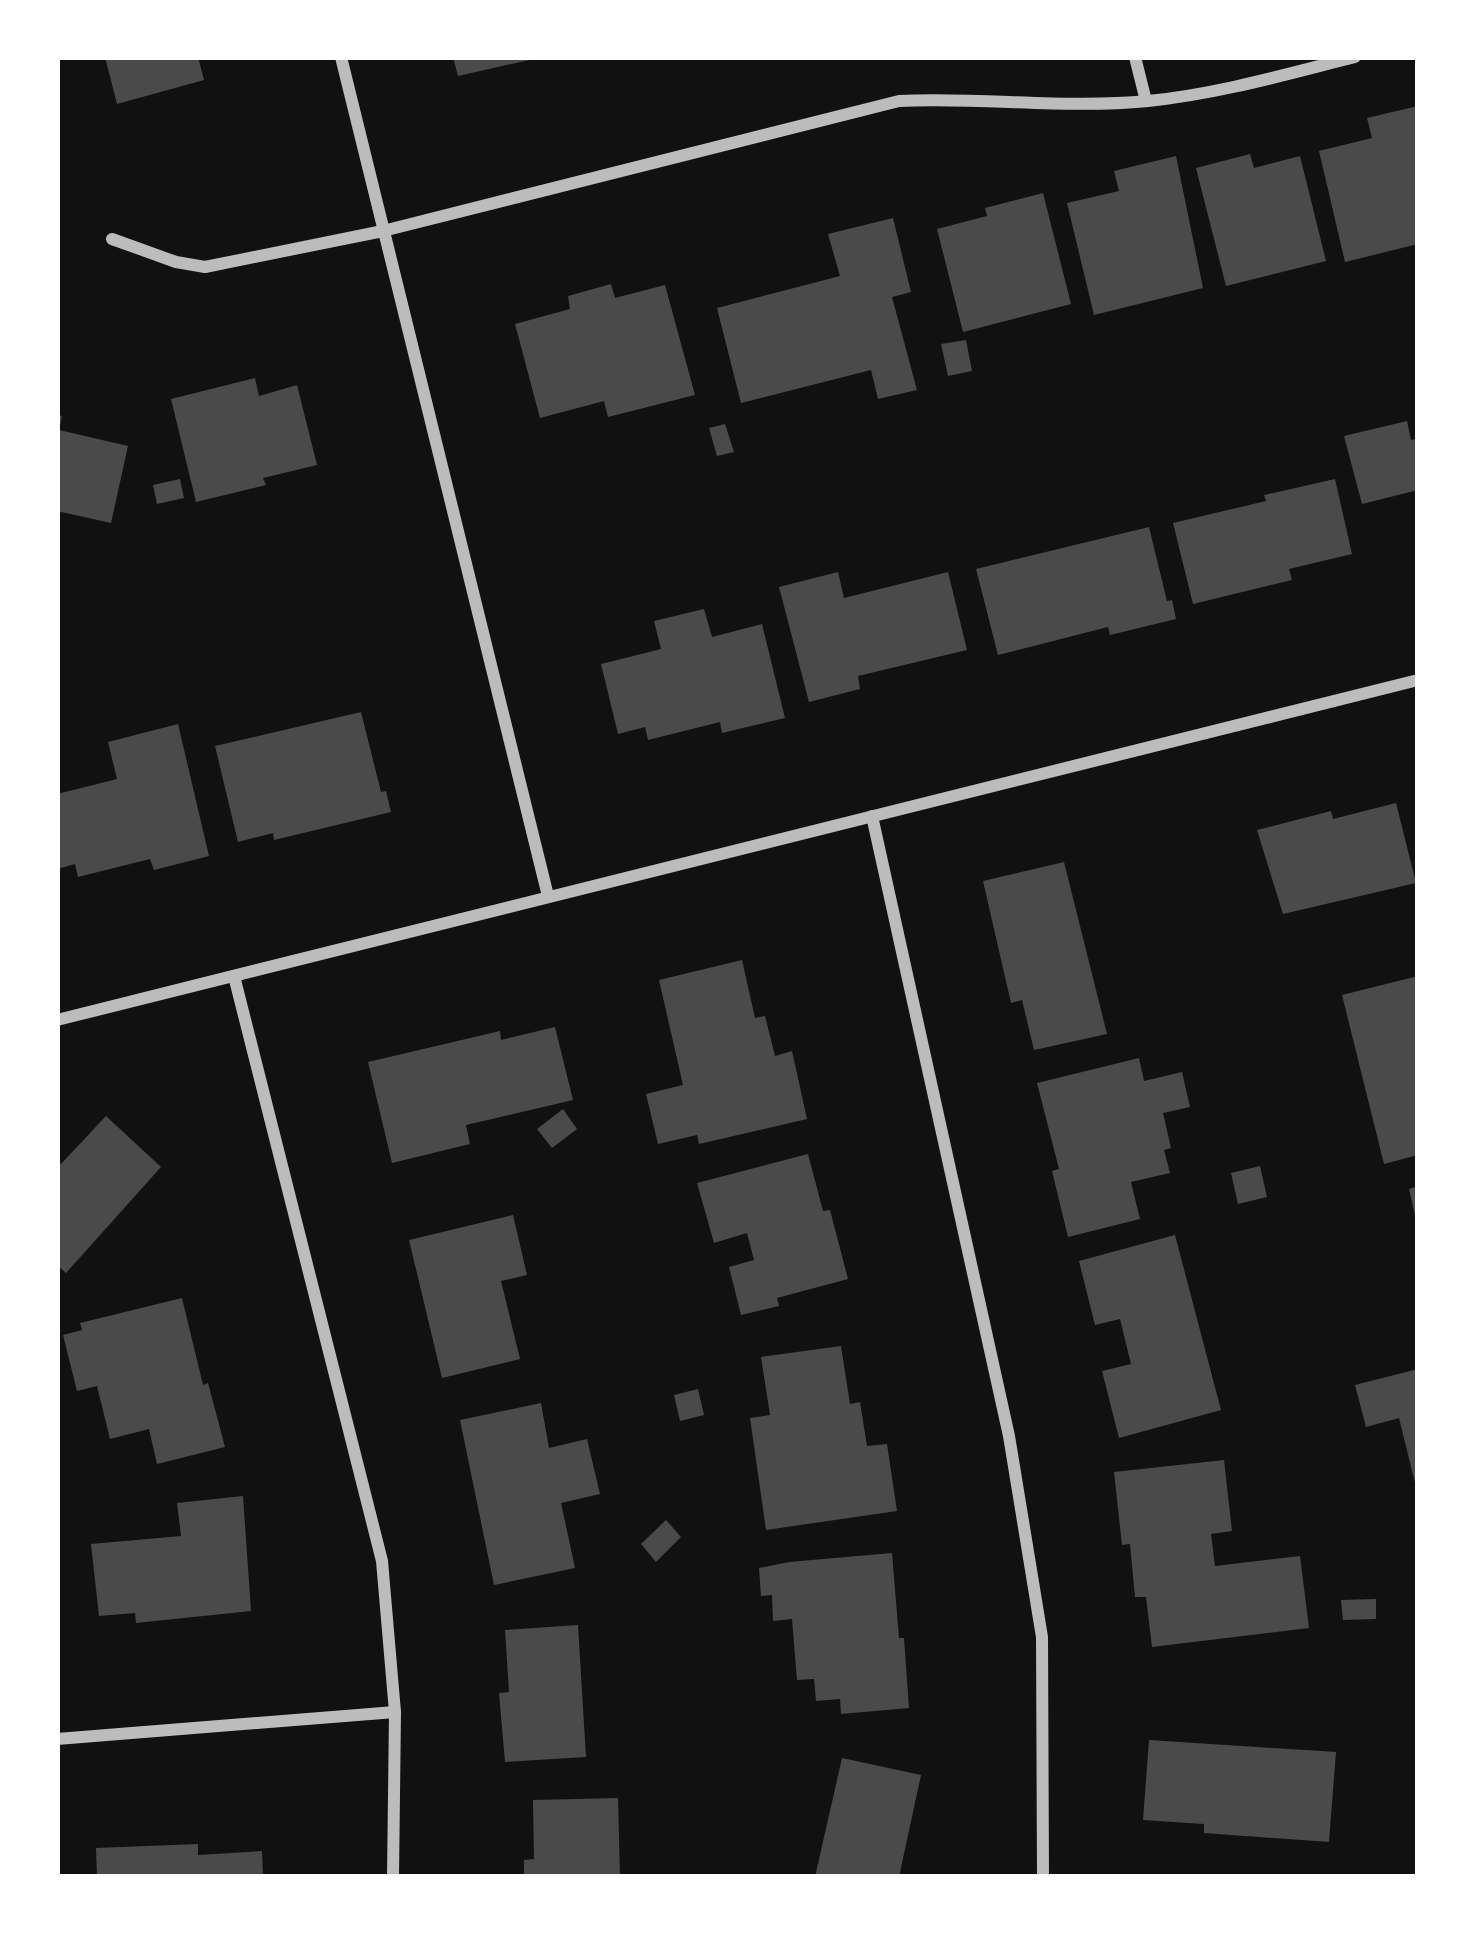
<svg xmlns="http://www.w3.org/2000/svg" width="1475" height="1934" font-family="'Open Sans',sans-serif">
<style>
.building{fill:#4a4a4a}
.lines{fill:none;stroke-linecap:round;stroke-linejoin:round}
.minor{stroke:#bcbcbc;stroke-width:12}
</style>
<rect width="100%" height="100%" fill="#111"/>
<g class="building">
<path d="M105,57H198L204,80L117,104Z"/>
<path d="M453,57H534V59L458,76Z"/>
<path d="M1418,106V244L1345,262L1319,151L1372,138L1367,118Z"/>
<path d="M1250,154L1254,168L1300,156L1326,261L1226,286L1196,168Z"/>
<path d="M1176,156L1203,288L1094,315L1067,203L1119,191L1114,171Z"/>
<path d="M1043,193L1071,304L963,332L937,229L987,216L985,208Z"/>
<path d="M893,218L911,292L892,297L917,390L878,399L871,370L741,403L717,308L840,276L828,234Z"/>
<path d="M611,284L615,298L665,285L695,395L608,417L604,401L540,418L515,324L570,309L568,296Z"/>
<path d="M966,340L972,371L948,376L941,344Z"/>
<path d="M255,378L259,396L297,385L317,465L263,478L266,485L196,502L171,399Z"/>
<path d="M57,414L62,416L59,430L128,446L111,523L57,511Z"/>
<path d="M1407,421L1411,440L1418,438V490L1362,504L1344,436Z"/>
<path d="M725,424L734,452L717,456L709,428Z"/>
<path d="M180,479L184,498L157,504L153,485Z"/>
<path d="M1335,479L1352,554L1289,569L1292,580L1193,604L1173,523L1266,501L1264,495Z"/>
<path d="M1149,527L1167,601L1172,600L1176,619L1110,635L1108,627L998,655L976,569Z"/>
<path d="M838,572L844,598L948,572L967,650L858,676L860,689L809,702L779,587Z"/>
<path d="M704,609L712,637L762,624L785,718L722,733L720,722L648,740L645,727L618,734L601,664L661,649L654,621Z"/>
<path d="M361,712L381,792L386,791L391,812L274,840L273,833L238,842L215,746Z"/>
<path d="M178,724L209,856L154,870L150,859L78,877L75,864L57,869V794L117,779L108,742Z"/>
<path d="M1396,803L1416,883L1283,914L1257,830L1331,811L1333,819Z"/>
<path d="M1064,862L1107,1034L1034,1050L1022,1000L1011,1003L983,881Z"/>
<path d="M742,960L755,1018L765,1016L775,1056L792,1051L807,1119L699,1144L697,1135L658,1144L646,1094L683,1085L659,980Z"/>
<path d="M1418,976V1155L1384,1164L1342,995Z"/>
<path d="M555,1027L573,1100L466,1125L470,1144L392,1163L368,1062L500,1031L501,1040Z"/>
<path d="M1139,1058L1144,1081L1182,1072L1190,1107L1163,1113L1171,1148L1164,1150L1170,1173L1131,1182L1140,1219L1068,1237L1052,1171L1059,1169L1037,1083Z"/>
<path d="M563,1109L577,1129L552,1148L537,1129Z"/>
<path d="M106,1116L161,1167L66,1273L57,1265V1160L61,1164Z"/>
<path d="M808,1154L823,1211L830,1210L848,1279L777,1298L779,1306L741,1315L729,1267L754,1260L747,1233L714,1243L697,1183Z"/>
<path d="M1260,1166L1267,1197L1238,1204L1231,1173Z"/>
<path d="M1418,1186V1220H1416L1409,1189Z"/>
<path d="M513,1215L527,1275L501,1281L520,1359L442,1378L409,1240Z"/>
<path d="M1175,1235L1221,1410L1119,1438L1102,1371L1131,1364L1120,1319L1095,1325L1079,1261Z"/>
<path d="M182,1298L203,1385L208,1383L225,1447L157,1464L149,1429L110,1439L97,1386L77,1391L63,1335L82,1330L80,1323Z"/>
<path d="M841,1346L850,1404L860,1402L867,1446L887,1444L897,1511L766,1530L750,1418L770,1415L761,1357Z"/>
<path d="M1418,1369V1486L1416,1487L1399,1418L1366,1427L1355,1385Z"/>
<path d="M698,1389L704,1415L680,1421L674,1395Z"/>
<path d="M541,1403L549,1448L587,1439L600,1494L561,1503L575,1568L494,1585L460,1420Z"/>
<path d="M1224,1460L1232,1531L1211,1534L1215,1566L1300,1556L1309,1628L1152,1647L1146,1597H1135L1130,1544L1122,1545L1114,1472Z"/>
<path d="M243,1496L251,1611L136,1623L135,1613L99,1616L91,1544L181,1536L177,1503Z"/>
<path d="M666,1520L681,1537L656,1562L641,1544Z"/>
<path d="M892,1553L899,1638H904L909,1708L841,1714L840,1699L816,1701L814,1679L797,1680L792,1619L773,1621L772,1595L761,1596L759,1568L789,1562Z"/>
<path d="M1376,1599V1619L1343,1620L1341,1600Z"/>
<path d="M578,1625L586,1757L505,1762L499,1693L509,1692L505,1630Z"/>
<path d="M1149,1740L1336,1752L1329,1842L1204,1833V1824L1143,1820Z"/>
<path d="M842,1758L921,1775L899,1877H815Z"/>
<path d="M618,1798L620,1877H524V1860L534,1859L533,1800Z"/>
<path d="M198,1844V1855L262,1851L263,1877H97L96,1848Z"/>
</g>
<g class="lines">
<g class="minor">
<path d="M341,57L548,896"/>
<path d="M1135,57L1146,101"/>
<path d="M112,239L176,262L205,267L383,231L899,101C982,97 1064,109 1148,101C1218,94 1287,74 1355,57"/>
<path d="M872,816L1009,1436L1042,1637L1043,1877"/>
<path d="M234,976L382,1561L395,1712L393,1877"/>
<path d="M57,1020L1418,680"/>
<path d="M57,1739L395,1712"/>
</g>
</g>
<rect width="1475" height="1934" fill="none" stroke="#ffffff" stroke-width="120"/>
</svg>
